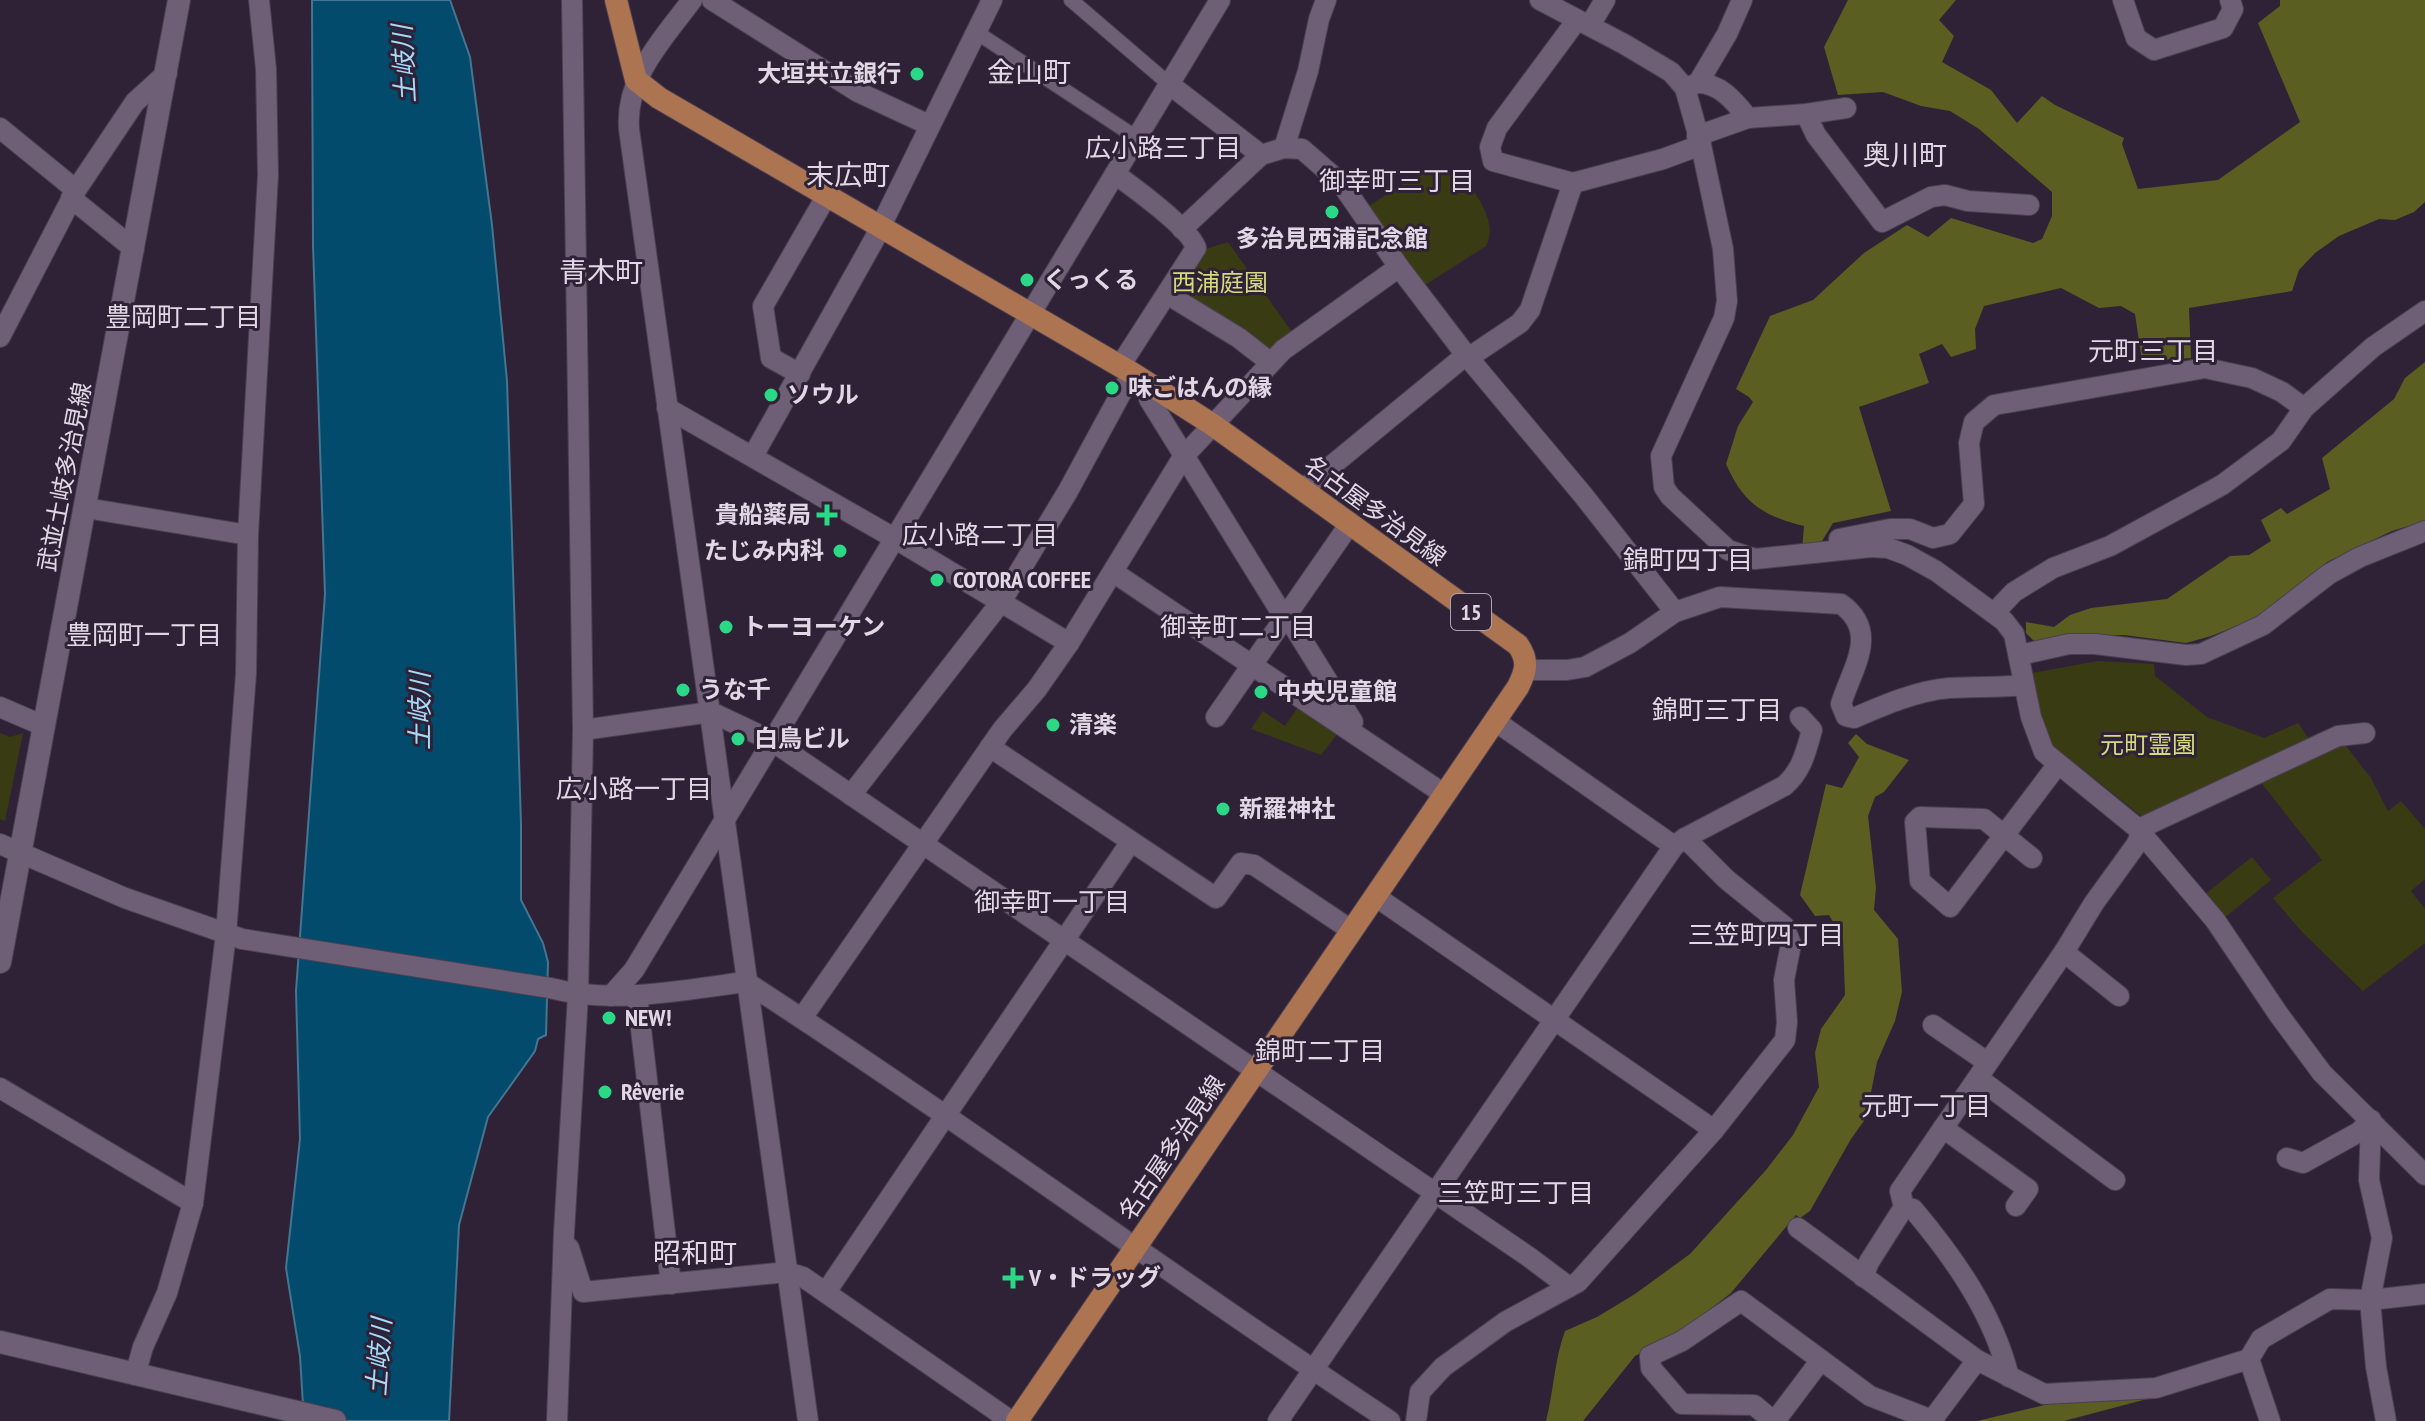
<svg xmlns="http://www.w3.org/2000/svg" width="2425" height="1421" font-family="'PT Sans Narrow','Noto Sans JP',sans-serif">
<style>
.green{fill:#393c12}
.forest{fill:#5a5e20}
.water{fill:#024b6c;stroke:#457590;stroke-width:2}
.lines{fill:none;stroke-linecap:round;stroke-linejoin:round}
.pedestrian-casing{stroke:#4b4051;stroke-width:16}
.minor-casing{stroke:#4b4051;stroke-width:22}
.tertiary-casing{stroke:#4b4051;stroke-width:24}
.secondary-casing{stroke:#4b4051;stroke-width:24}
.primary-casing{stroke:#4b4051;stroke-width:24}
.pedestrian{stroke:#6e5f76;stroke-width:14}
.minor{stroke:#6e5f76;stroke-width:20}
.tertiary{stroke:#6e5f76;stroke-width:22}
.secondary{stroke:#6e5f76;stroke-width:22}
.primary{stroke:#ad7451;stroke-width:22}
.poi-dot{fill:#2ad885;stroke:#2f2236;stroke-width:3}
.labels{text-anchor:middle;stroke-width:6;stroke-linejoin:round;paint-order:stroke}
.shield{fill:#2f2236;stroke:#aba1b0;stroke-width:2}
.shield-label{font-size:22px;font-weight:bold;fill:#e0d8e5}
.poi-label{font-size:24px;font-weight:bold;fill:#e0d8e5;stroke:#2f2236;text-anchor:start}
.park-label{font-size:24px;fill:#d3da80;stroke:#2f2236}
.street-label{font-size:24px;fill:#e0d8e5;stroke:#2f2236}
.water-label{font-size:26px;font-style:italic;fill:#a7d9f9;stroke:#2f2236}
.neighbourhood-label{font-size:26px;fill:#e0d8e5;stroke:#2f2236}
.quarter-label{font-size:28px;fill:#e0d8e5;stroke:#2f2236}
</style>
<rect width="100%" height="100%" fill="#2f2236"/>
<g class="green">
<path d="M1432,169L1460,173C1475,193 1499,221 1486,246L1422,287L1366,208L1419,173Z"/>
<path d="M1228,242L1292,332L1269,352L1176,291L1206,249Z"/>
<path d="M2098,661L2154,664L2155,676L2207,717L2264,738L2298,723L2316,749L2342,741L2371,778L2388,811L2401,801L2425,829V879L2411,891L2425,909V943L2363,991L2302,932L2273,898L2322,860L2252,771L2149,819L2140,815L2051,744L2040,715L2032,673Z"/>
<path d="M1298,707L1338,733L1321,755L1251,729L1263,711L1285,726Z"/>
<path d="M0,733L10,737L23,733L5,821L0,819Z"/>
<path d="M2252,857L2271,880L2223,919L2204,895Z"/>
</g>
<g class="forest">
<path d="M1848,0H1956L1939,20L1954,36L1942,62L1991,90L2017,123L2042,96L2055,105L2124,138L2122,144L2138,189L2218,180L2300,122L2258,23L2280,6V0H2425V202L2414,212L2395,220L2379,219L2339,236L2315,253L2299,270L2292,291L2189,308L2191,358L2142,361L2135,314L2121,306L2099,308L2061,288L1984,306L1975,329L1976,349L1951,357L1942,344L1919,354L1929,383L1859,407L1891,511L1833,523L1816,551L1802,550L1804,526C1763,516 1743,503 1726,464L1738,426L1753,402L1749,397L1736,389L1770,316L1813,300L1864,253L1907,225L1928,237L1951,218L2033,243L2042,239L2052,216V192L1979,129L1950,111L1921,106L1883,92L1838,95L1824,47Z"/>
<path d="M2425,362V521L2392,531L2327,562L2264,615L2211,636L2186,643L2124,635H2082L2036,643L2026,633V622L2054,627L2070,615L2091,608L2167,599L2230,556L2249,555L2271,541L2261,520L2281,508L2287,514L2330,489L2322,458L2394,399L2405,378Z"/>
<path d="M1856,734L1867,744L1909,760L1884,792L1875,797L1868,816L1876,888L1874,910L1898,939L1902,992L1895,1021L1877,1062L1866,1118L1851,1139L1810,1211L1800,1218L1796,1215L1731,1293L1682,1331L1635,1356L1583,1421H1546C1554,1390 1554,1361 1565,1331L1597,1317L1635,1294L1690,1254L1766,1170L1793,1135L1819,1087L1815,1053L1821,1029L1845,995L1843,939L1829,915L1815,916L1800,895L1826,784L1842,788L1859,757L1848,743Z"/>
<path d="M2148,1395L2147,1399L2064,1421H1977L2066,1400Z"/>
</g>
<path class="water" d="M312,0H450L470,57L492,225L507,381L521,824V900L543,943L548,962L546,1035L538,1039L535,1051L488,1117L459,1225L449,1421H304L300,1356L286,1268L300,1139L296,991L325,594L313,245Z"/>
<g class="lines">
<defs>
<g id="pedestrian">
<path d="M1071,0L1169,84"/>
<path d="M976,32L1137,138"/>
</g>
<g id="minor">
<path d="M692,0C663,39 625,77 629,129L808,1421"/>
<path d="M712,0L858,92L929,125"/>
<path d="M1540,0L1624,44L1671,72L1685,88L1701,145L1723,249L1727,301L1724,318L1661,456L1664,487L1670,496L1728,550L1755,559L1871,547L1888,548L1907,555L1936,571L2004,621L2014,634L2031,717L2044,752L2136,827L2215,920L2279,1015L2322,1073L2425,1175"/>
<path d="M2123,0L2136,38L2154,50L2223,28L2233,9L2230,0"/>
<path d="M1590,25L1605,0"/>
<path d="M1698,83C1720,83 1735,102 1748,118"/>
<path d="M1169,84L1261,155L1284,148L1302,149L1341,183L1399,267L1466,355L1583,495L1675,612"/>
<path d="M1685,88L1698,83L1727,34L1742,0"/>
<path d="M1806,114L1816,135L1882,222L1931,197L1945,195L1968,201L2029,205"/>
<path d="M0,128L76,190"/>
<path d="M1697,136L1748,118L1806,114L1846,108"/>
<path d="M1284,148L1308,71L1319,19L1326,0"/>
<path d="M1115,174C1133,187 1191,229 1196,248L1120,366"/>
<path d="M1573,183L1493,161L1490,147L1497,128L1577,20"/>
<path d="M71,198L134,249"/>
<path d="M1182,229L1261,155"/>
<path d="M1167,294L1239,338L1270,362"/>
<path d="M0,337L76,190L135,102L167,73"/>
<path d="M800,374L771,358L763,306L827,195"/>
<path d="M1149,399L1284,617"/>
<path d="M667,408L894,538L1069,643"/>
<path d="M753,456L874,240L992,0"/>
<path d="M1302,490L1466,355L1474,354L1520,323L1530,310L1573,183L1663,159L1701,145"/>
<path d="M86,508L248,535"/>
<path d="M1839,539L1890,529H1910L1933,538L1950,534L1974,504L1969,443L1974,422L1994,405L2205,368L2252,378L2282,392L2304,408"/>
<path d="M1113,572L1444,794"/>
<path d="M1994,613L2014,592L2053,568L2110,546L2222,485L2281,441L2304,408L2373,347L2425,311"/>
<path d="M1286,614L1353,722"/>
<path d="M2020,655L2069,644H2095L2186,655L2201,654L2263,625L2329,574L2360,557L2425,531"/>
<path d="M1526,670H1567L1585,667L1630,643L1675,612L1720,597L1841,604C1880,632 1852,668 1841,704L1846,716L1854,718C1884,705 1916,691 1949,688C1974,686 1999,688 2024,685"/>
<path d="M0,707L44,726"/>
<path d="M1216,717L1349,525"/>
<path d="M1495,721L1674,846"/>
<path d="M583,730L711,712L772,741L1529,1257L1569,1287"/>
<path d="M990,747L1216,898L1241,863L1254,865L1351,930"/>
<path d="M851,795L1001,602L1068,491L1132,373"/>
<path d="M0,844L125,898L242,939L550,988C614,1005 681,990 746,982C964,1123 1173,1278 1390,1421"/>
<path d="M2032,858L1984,819L1920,817L1915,822L1920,881L1950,907L2058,764"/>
<path d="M1375,896L1714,1130"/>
<path d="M2064,952L2119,996"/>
<path d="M637,995L671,1284"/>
<path d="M611,996L634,970L1220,0"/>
<path d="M802,1018L1002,730L1037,689L1069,643L1183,457L1283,350L1399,267"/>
<path d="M1933,1025L1987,1062"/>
<path d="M1978,1078L2115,1180"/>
<path d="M0,1088L193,1203"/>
<path d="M2371,1120L2369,1180L2382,1238L2370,1300L2376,1367L2386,1421"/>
<path d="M1943,1128L2028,1189L2016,1206"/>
<path d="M2287,1158L2303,1163L2359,1132L2371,1120"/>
<path d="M1904,1207L1913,1209C1955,1259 1993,1313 2009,1377"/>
<path d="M1798,1228L1977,1360L2044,1394L2156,1388L2249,1359L2261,1339L2330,1299L2370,1300L2425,1294"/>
<path d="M569,1248L583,1292L787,1272L803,1277L1011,1421"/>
<path d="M1863,1277L1869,1262L1904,1207L1900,1191L2064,952L2094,903L2136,845L2145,826L2338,736L2365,733"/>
<path d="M826,1292L1130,843"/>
<path d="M2249,1359L2270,1421"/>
<path d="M135,1375L143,1347L167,1293L193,1203L226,934L246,674L248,535L268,175L266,69L259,0"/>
<path d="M557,1421L564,1233L578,995L583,730L572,0"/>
<path d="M1278,1421L1674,846L1685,838L1784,786C1802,771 1806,751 1812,730L1800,717"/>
<path d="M1416,1421L1420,1392L1443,1367L1505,1322L1578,1282L1714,1130L1785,1040L1787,1022L1784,980L1791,944L1784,926L1726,879L1685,838"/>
<path d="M1773,1421L1754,1405L1682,1404L1651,1368L1650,1356L1682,1341L1741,1301L1870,1396L1932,1420L1977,1360"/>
<path d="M1775,1421L1821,1360"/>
</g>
<path id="tertiary" d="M0,1342L335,1421"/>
<path id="secondary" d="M0,962L179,0"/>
<path id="primary" d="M616,0L636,80L659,98L1132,373L1213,425L1518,645C1529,661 1526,671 1518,687L1017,1421"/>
</defs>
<use href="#pedestrian" class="pedestrian-casing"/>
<use href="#minor" class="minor-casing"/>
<use href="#tertiary" class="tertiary-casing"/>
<use href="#secondary" class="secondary-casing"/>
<use href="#primary" class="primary-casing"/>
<use href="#pedestrian" class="pedestrian"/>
<use href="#minor" class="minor"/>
<use href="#tertiary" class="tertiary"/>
<use href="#secondary" class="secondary"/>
<use href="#primary" class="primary"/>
</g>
<g class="poi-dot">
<circle cx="917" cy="74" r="8"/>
<circle cx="1332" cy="212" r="8"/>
<circle cx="1027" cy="280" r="8"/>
<circle cx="1112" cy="388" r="8"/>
<circle cx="771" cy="395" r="8"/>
<path d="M823 503h8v8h8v8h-8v8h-8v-8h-8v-8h8z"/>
<circle cx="840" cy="551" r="8"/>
<circle cx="937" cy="580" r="8"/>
<circle cx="726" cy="627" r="8"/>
<circle cx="683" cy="690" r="8"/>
<circle cx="1261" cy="692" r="8"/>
<circle cx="1053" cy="725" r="8"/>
<circle cx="738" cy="739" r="8"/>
<circle cx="1223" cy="809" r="8"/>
<circle cx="609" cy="1018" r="8"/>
<circle cx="605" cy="1092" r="8"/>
<path d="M1009 1266h8v8h8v8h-8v8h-8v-8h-8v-8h8z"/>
</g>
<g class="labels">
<rect class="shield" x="1451" y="594" width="40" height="36" rx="6"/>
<g class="shield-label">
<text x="1471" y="620">15</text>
</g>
<g class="poi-label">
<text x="901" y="82" text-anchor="end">大垣共立銀行</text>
<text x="1332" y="247" text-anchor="middle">多治見西浦記念館</text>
<text x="1043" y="288">くっくる</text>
<text x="1128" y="396">味ごはんの縁</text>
<text x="787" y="403">ソウル</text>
<text x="811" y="523" text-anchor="end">貴船薬局</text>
<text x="824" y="559" text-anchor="end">たじみ内科</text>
<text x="953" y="588">COTORA COFFEE</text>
<text x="742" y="635">トーヨーケン</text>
<text x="699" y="698">うな千</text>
<text x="1277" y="700">中央児童館</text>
<text x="1069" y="733">清楽</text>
<text x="754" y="747">白鳥ビル</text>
<text x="1239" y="817">新羅神社</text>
<text x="625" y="1026">NEW!</text>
<text x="621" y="1100">Rêverie</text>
<text x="1029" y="1286">V・ドラッグ</text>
</g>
<g class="park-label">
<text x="1220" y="291">西浦庭園</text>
<text x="2148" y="753">元町霊園</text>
</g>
<g class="street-label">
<text transform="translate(65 477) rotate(-79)" y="8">武並土岐多治見線</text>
<text transform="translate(1375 511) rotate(36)" y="8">名古屋多治見線</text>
<text transform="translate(1172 1148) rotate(-56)" y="8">名古屋多治見線</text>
</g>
<g class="water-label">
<text transform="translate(404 64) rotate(-93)" y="9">土岐川</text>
<text transform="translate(420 711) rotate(-90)" y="9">土岐川</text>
<text transform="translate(379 1357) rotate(-86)" y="9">土岐川</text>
</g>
<g class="neighbourhood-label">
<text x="1163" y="157">広小路三丁目</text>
<text x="1397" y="190">御幸町三丁目</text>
<text x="183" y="326">豊岡町二丁目</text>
<text x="2153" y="360">元町三丁目</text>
<text x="980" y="544">広小路二丁目</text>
<text x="1688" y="569">錦町四丁目</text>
<text x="1238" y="636">御幸町二丁目</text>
<text x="144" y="644">豊岡町一丁目</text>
<text x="1717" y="719">錦町三丁目</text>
<text x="634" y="798">広小路一丁目</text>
<text x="1052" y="911">御幸町一丁目</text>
<text x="1766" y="944">三笠町四丁目</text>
<text x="1320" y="1060">錦町二丁目</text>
<text x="1926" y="1115">元町一丁目</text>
<text x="1516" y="1202">三笠町三丁目</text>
</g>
<g class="quarter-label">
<text x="1029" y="82">金山町</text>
<text x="1905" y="165">奥川町</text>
<text x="848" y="185">末広町</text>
<text x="601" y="282">青木町</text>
<text x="695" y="1263">昭和町</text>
</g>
</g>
</svg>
